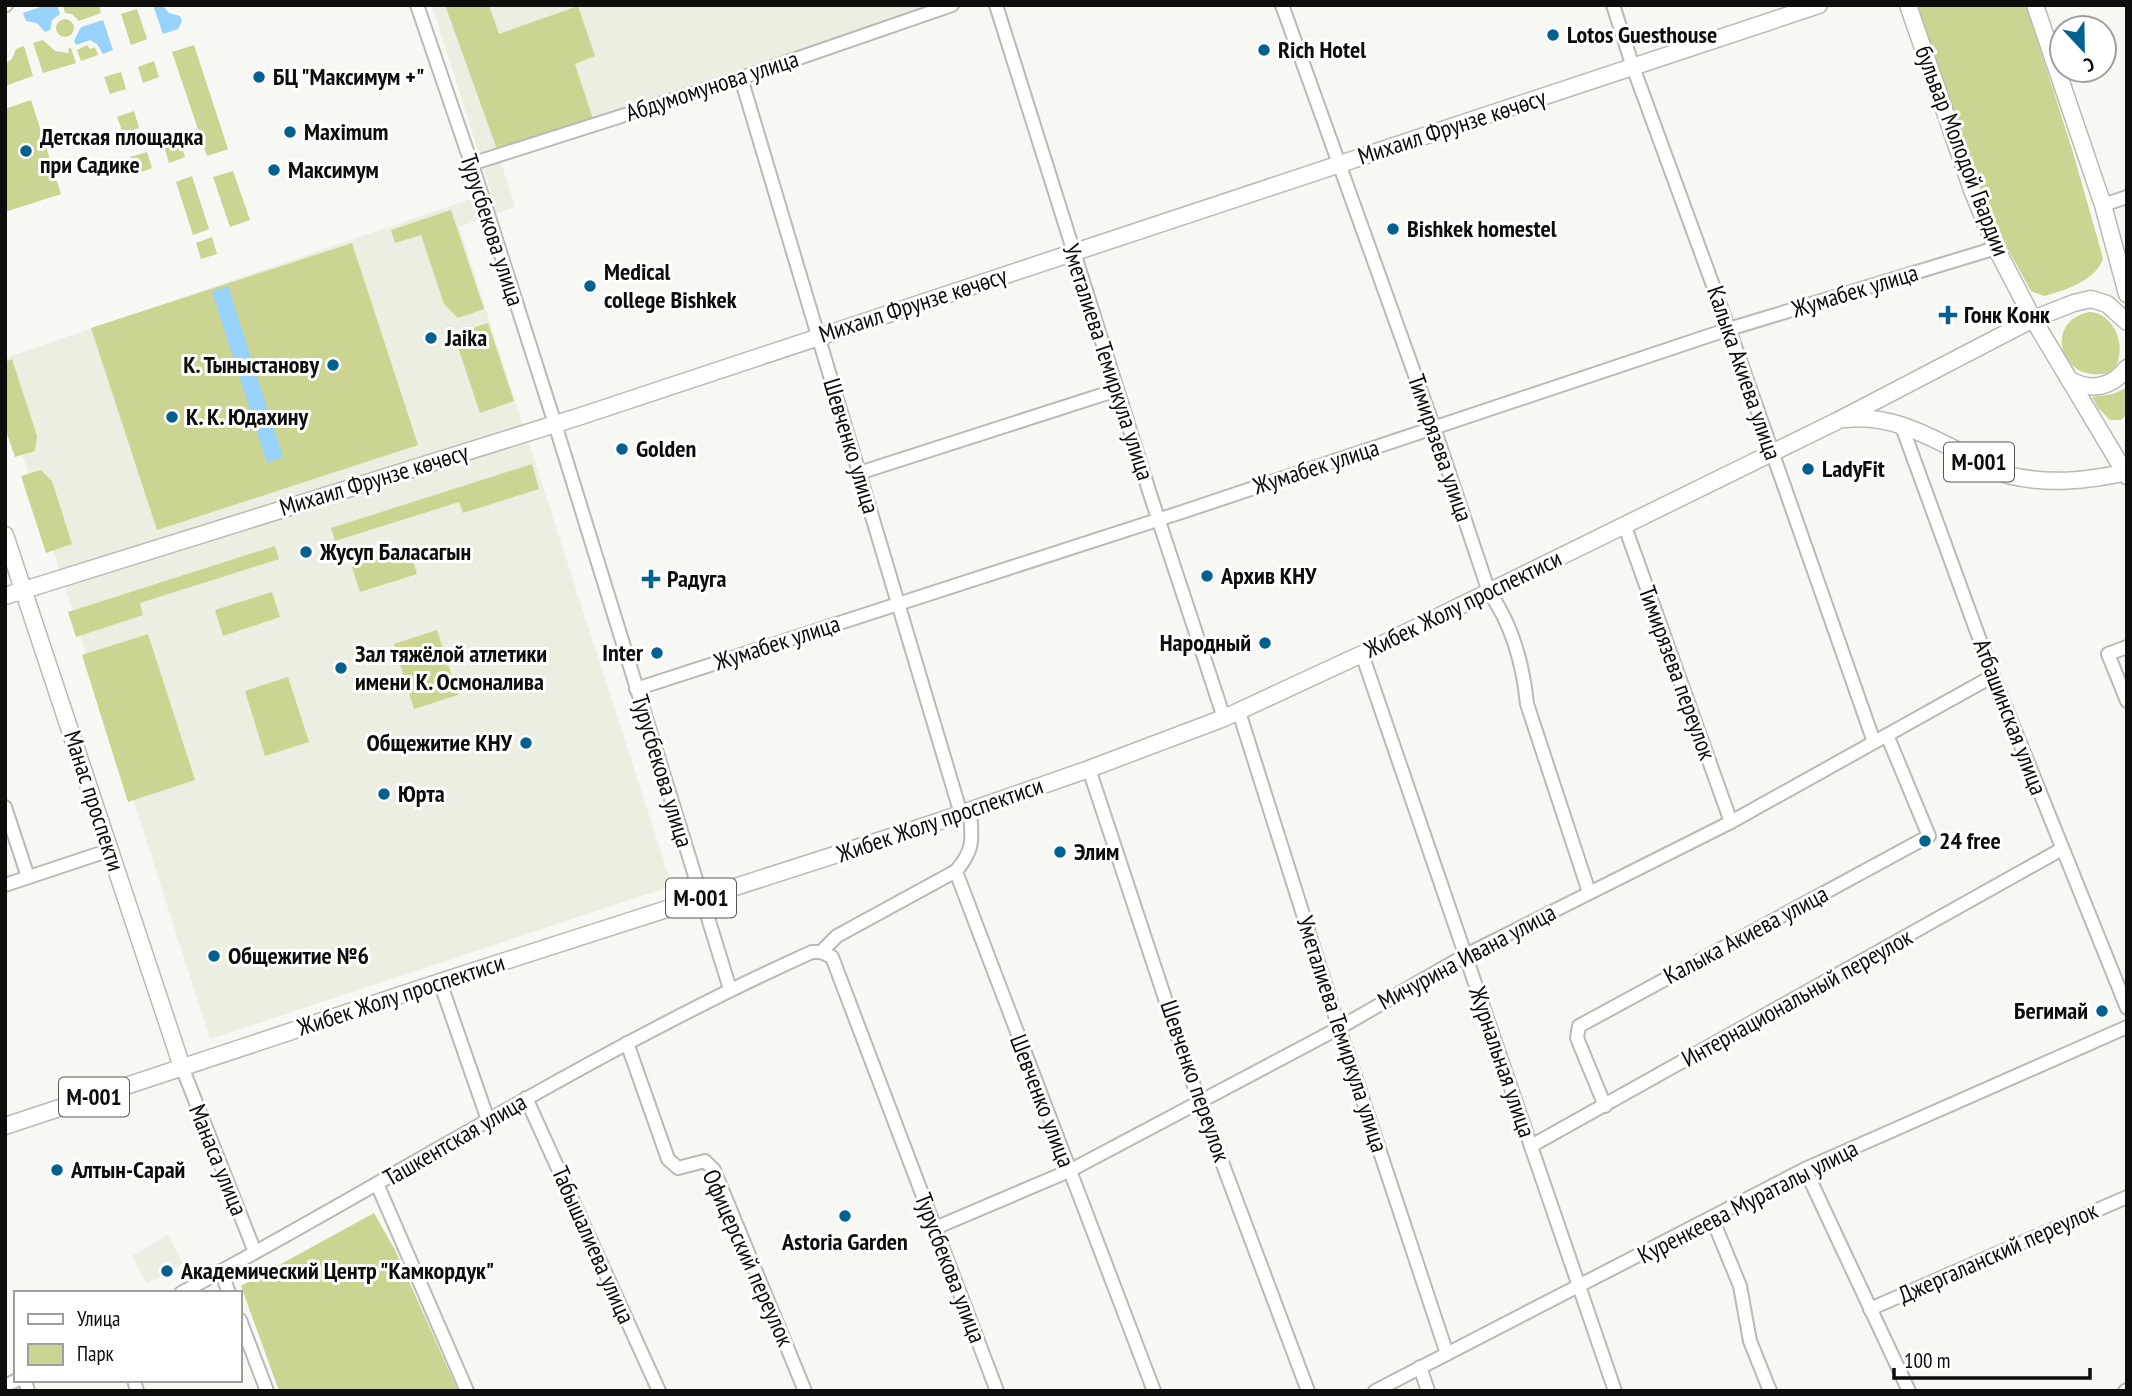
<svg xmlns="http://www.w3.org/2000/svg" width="2132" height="1396" font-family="'PT Sans Narrow',sans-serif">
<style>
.built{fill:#eceee1}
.green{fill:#cbd491}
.water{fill:#97d2fb}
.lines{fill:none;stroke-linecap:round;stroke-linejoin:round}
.minor-casing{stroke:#b9bab5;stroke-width:16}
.major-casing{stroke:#b9bab5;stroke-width:19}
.minor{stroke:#fff;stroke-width:12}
.major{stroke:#fff;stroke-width:16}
.poi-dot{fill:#006191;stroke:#fff;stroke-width:2.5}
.labels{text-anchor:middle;stroke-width:6;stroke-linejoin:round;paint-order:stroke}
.shield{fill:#fff;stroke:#565654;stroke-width:2}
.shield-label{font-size:23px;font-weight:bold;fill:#0d0d0b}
.poi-label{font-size:24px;font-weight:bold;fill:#0d0d0b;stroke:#fff;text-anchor:start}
.street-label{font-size:24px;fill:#0d0d0b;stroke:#fff}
</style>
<rect width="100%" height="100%" fill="#f7f8f3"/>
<g class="built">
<path d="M432,5H939L498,153L515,207L459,227L672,886L210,1039L5,400V358L491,192Z"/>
<path d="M168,1235L183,1264L147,1284L132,1256Z"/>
</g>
<g class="green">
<path d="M63,5H99L101,13L79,21L72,14L65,13Z"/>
<path d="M445,5H489L499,34L578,6L595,56L575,64L594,122L498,152Z"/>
<path d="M1914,5H2026L2072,149L2103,258C2097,280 2064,291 2044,296L2031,291L1971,182Z"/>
<path d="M137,9L147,39L131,45L121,14Z"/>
<circle cx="65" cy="28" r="9"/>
<path d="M43,40L55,51L69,53L68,49L71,48L76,63L43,73L33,43Z"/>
<path d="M87,45L90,49L95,47L98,55L81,61L77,50Z"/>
<path d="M194,45L228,149L207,156L172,52Z"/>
<path d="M24,46L33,76L5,86V64L12,59L16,49Z"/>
<path d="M154,61L159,77L143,83L138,67Z"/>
<path d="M121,72L126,89L110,94L104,77Z"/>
<path d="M31,100L61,194L5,212V109Z"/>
<path d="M134,111L139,128L123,133L117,117Z"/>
<path d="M180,141L185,157L169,163L164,146Z"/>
<path d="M147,152L152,168L136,174L130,157Z"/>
<path d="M233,171L250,220L230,227L213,177Z"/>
<path d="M192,176L209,229L193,235L176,182Z"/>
<path d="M451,210L484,309L458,318L444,304L421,235L395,243L391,230Z"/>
<path d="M212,237L217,254L201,259L196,243Z"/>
<path d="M352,243L418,445L157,530L91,328Z"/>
<path d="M2089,312C2111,312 2125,340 2118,361C2116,368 2110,373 2102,374C2061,380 2043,322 2089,312Z"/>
<path d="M488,323L514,401L480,413L459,350L463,331Z"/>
<path d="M12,359L37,436L35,451L15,457L5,428V362Z"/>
<path d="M2126,388L2127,414L2121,420H2110L2098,408L2092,397L2113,394Z"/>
<path d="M532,464L539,489L463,513L459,502L335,541L331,528Z"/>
<path d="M41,470L52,481L72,544L46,553L21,476Z"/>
<path d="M275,546L279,559L140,603L143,615L76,637L68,612Z"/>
<path d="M409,549L417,574L360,592L352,567Z"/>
<path d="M272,592L280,617L223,636L215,610Z"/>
<path d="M437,630L458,695L414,709L394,644Z"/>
<path d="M148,634L195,780L128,802L82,655Z"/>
<path d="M288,677L309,742L265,756L245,691Z"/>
<path d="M374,1213L395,1250L458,1391H279L241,1286Z"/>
</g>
<g class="water">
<path d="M46,5H57L60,14L52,20L50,30L45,32L37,23L26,21L23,13Z"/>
<path d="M153,5H162L169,13L180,16L182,21L178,29L163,34Z"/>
<path d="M103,20L113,50L103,54L97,44L90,40L76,45L74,41L81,27Z"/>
<path d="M228,286L283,457L267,463L212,292Z"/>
</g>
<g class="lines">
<defs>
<g id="minor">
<path d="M5,5H6"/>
<path d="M417,5L477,180L555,424L730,989"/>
<path d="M996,5L1151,497L1224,718"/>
<path d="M1282,5L1434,428L1489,592C1512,624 1523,665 1527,704L1589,892"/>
<path d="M1613,5L1633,67L1729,329L1874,742"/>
<path d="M741,78L961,814"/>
<path d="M471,164L741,78L952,5"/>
<path d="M2103,205L2127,197"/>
<path d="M1901,424L1993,676L2127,1008"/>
<path d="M859,473L1117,390"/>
<path d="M1624,524L1731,822"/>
<path d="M2127,647L2108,654L2127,701"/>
<path d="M1362,654L1615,1391"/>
<path d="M636,689L1182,512L1729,329L1996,248"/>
<path d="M1239,712L1339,1028L1447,1354"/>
<path d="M1089,769L1199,1101L1308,1391"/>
<path d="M5,807L28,877"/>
<path d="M970,811C972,838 975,849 956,871L958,877L1154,1391"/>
<path d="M5,885L110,850"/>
<path d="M821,952L837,936L956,871"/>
<path d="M440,982L488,1120"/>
<path d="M627,1043L668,1159L678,1168L705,1161L714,1170L805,1391"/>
<path d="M182,1067L255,1252"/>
<path d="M526,1098L659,1391"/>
<path d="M1605,1106L1577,1038L1579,1026L1929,836L1887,735"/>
<path d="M1531,1146L2062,849"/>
<path d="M1805,1169L1909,1391"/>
<path d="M377,1184L467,1391"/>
<path d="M1712,1218L1740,1286L1750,1341L1770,1391"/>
<path d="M935,1228L1069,1171L1339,1028L1466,955L1731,822L1993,676"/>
<path d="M221,1271L229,1293"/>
<path d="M181,1293C392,1180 594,1050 812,952H821L832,957L997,1391"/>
<path d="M1870,1309L2127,1197"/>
<path d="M240,1320L267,1391"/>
<path d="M1420,1367L1428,1391"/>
<path d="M25,1380L28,1391"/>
<path d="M134,1380L137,1391"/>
<path d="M5,1386L17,1380"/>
<path d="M1375,1391L1805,1169L2127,1027"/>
<path d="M2125,1391L2127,1390"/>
</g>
<g id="major">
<path d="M1908,5L1972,190L1996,248L2033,319L2127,476"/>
<path d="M2035,5L2103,205L2127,294"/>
<path d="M2070,380C2091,392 2112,387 2127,368"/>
<path d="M1846,419C1895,413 1936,441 1979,461C1988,466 1998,472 2008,475C2048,485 2087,481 2127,472"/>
<path d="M5,535L182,1067"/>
<path d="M5,596L581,416L1819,5"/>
<path d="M5,1126L440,982L937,822L1089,769L1224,718L1362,654L1837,421L2033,319L2074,303L2091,299L2107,304L2127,322"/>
</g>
</defs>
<use href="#minor" class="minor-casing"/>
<use href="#major" class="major-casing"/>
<use href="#minor" class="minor"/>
<use href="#major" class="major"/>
</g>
<g class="poi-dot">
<circle cx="1553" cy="35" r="7"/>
<circle cx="1264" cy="50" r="7"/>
<circle cx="259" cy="77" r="7"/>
<circle cx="290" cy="132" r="7"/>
<circle cx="26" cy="151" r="7"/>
<circle cx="274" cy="170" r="7"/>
<circle cx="1393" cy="229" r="7"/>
<circle cx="590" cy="286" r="7"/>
<path d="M1944.5 304.5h7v7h7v7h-7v7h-7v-7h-7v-7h7z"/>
<circle cx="431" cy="338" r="7"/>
<circle cx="333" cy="365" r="7"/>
<circle cx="172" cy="417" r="7"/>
<circle cx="622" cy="449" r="7"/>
<circle cx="1808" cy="469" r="7"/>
<circle cx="306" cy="552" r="7"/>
<circle cx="1207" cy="576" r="7"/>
<path d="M647.5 568.5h7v7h7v7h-7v7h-7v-7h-7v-7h7z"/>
<circle cx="1265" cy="643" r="7"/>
<circle cx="657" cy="653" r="7"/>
<circle cx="341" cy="668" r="7"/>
<circle cx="526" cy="743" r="7"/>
<circle cx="384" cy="794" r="7"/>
<circle cx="1925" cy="841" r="7"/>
<circle cx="1060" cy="852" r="7"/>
<circle cx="214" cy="956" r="7"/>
<circle cx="2102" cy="1011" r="7"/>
<circle cx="57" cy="1170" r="7"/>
<circle cx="845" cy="1216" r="7"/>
<circle cx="167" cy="1271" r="7"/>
</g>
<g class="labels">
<g class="shield">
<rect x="1944" y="442.5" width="70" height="39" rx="5"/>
<rect x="666" y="878.5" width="70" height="39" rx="5"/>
<rect x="59" y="1077.5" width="70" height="39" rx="5"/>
</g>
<g class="shield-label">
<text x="1979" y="470">М-001</text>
<text x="701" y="906">М-001</text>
<text x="94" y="1105">М-001</text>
</g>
<g class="poi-label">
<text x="1567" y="43">Lotos Guesthouse</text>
<text x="1278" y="58">Rich Hotel</text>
<text x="273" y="85">БЦ "Максимум +"</text>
<text x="304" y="140">Maximum</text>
<text x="40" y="145">Детская площадка<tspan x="40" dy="28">при Садике</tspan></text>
<text x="288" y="178">Максимум</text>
<text x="1407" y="237">Bishkek homestel</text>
<text x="604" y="280">Medical<tspan x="604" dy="28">college Bishkek</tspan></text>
<text x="1964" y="323">Гонк Конк</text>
<text x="445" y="346">Jaika</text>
<text x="319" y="373" text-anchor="end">К. Тыныстанову</text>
<text x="186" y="425">К. К. Юдахину</text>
<text x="636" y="457">Golden</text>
<text x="1822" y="477">LadyFit</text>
<text x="320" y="560">Жусуп Баласагын</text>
<text x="1221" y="584">Архив КНУ</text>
<text x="667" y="587">Радуга</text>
<text x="1251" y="651" text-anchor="end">Народный</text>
<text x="643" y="661" text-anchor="end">Inter</text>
<text x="355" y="662">Зал тяжёлой атлетики<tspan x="355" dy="28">имени К. Осмоналива</tspan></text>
<text x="512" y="751" text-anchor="end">Общежитие КНУ</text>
<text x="398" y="802">Юрта</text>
<text x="1939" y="849">24 free</text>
<text x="1074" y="860">Элим</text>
<text x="228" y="964">Общежитие №6</text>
<text x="2088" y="1019" text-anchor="end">Бегимай</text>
<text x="71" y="1178">Алтын-Сарай</text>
<text x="845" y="1250" text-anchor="middle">Astoria Garden</text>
<text x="181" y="1279">Академический Центр "Камкордук"</text>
</g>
<g class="street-label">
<text transform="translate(712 86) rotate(-18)" y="8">Абдумомунова улица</text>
<text transform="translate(1452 127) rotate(-18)" y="8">Михаил Фрунзе көчөсү</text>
<text transform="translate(1962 151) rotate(69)" y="8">бульвар Молодой Гвардии</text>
<text transform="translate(492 230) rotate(72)" y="8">Турусбекова улица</text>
<text transform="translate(1855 291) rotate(-17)" y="8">Жумабек улица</text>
<text transform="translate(913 305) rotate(-18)" y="8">Михаил Фрунзе көчөсү</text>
<text transform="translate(1108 362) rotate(72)" y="8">Уметалиева Темиркула улица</text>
<text transform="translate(1744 373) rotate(71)" y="8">Калыка Акиева улица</text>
<text transform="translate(851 446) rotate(73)" y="8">Шевченко улица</text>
<text transform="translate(1440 448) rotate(71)" y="8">Тимирязева улица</text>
<text transform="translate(1316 467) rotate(-18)" y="8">Жумабек улица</text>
<text transform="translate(374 480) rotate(-17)" y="8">Михаил Фрунзе көчөсү</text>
<text transform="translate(1463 604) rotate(-26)" y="8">Жибек Жолу проспектиси</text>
<text transform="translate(777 643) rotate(-18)" y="8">Жумабек улица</text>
<text transform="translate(1677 673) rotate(70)" y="8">Тимирязева переулок</text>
<text transform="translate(2010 717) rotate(69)" y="8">Атбашинская улица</text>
<text transform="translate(662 771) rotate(73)" y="8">Турусбекова улица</text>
<text transform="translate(94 801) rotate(72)" y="8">Манас проспекти</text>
<text transform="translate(940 820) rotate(-19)" y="8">Жибек Жолу проспектиси</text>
<text transform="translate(1746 935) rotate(-28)" y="8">Калыка Акиева улица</text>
<text transform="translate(1467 957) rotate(-28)" y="8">Мичурина Ивана улица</text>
<text transform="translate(401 995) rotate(-18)" y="8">Жибек Жолу проспектиси</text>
<text transform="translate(1797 998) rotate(-29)" y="8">Интернациональный переулок</text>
<text transform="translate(1342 1034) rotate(72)" y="8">Уметалиева Темиркула улица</text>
<text transform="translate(1502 1062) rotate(71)" y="8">Журнальная улица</text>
<text transform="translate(1195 1081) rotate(71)" y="8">Шевченко переулок</text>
<text transform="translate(1042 1101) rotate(69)" y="8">Шевченко улица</text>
<text transform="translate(455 1140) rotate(-30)" y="8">Ташкентская улица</text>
<text transform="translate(218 1160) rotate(68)" y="8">Манаса улица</text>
<text transform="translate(1748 1202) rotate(-27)" y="8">Куренкеева Мураталы улица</text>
<text transform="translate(593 1245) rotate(66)" y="8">Табышалиева улица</text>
<text transform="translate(1998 1253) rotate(-24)" y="8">Джергаланский переулок</text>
<text transform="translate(748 1258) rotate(66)" y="8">Офицерский переулок</text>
<text transform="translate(950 1268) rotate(69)" y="8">Турусбекова улица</text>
</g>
</g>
<rect width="2132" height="1396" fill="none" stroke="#0d0d0b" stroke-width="14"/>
<rect x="14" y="1291" width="228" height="91" fill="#ffffff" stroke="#9e9e9d" stroke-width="2"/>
<rect x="28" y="1314" width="35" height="10" fill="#ffffff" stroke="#9e9e9d" stroke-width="2"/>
<text x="77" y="1326" font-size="21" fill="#0d0d0b">Улица</text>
<rect x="28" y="1344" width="35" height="21" fill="#cbd491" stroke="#9e9e9d" stroke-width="2"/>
<text x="77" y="1361" font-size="21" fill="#0d0d0b">Парк</text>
<g transform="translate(2083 49) rotate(158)"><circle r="33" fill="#ffffff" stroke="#9e9e9d" stroke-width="2"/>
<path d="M0-5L12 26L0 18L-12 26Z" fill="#006191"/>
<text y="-10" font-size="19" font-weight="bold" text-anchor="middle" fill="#0d0d0b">С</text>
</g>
<path d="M1894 1368v10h196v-10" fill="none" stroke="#0d0d0b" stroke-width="3.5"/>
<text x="1904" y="1368" font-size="21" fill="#0d0d0b" stroke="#ffffff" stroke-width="5" paint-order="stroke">100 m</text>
</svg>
